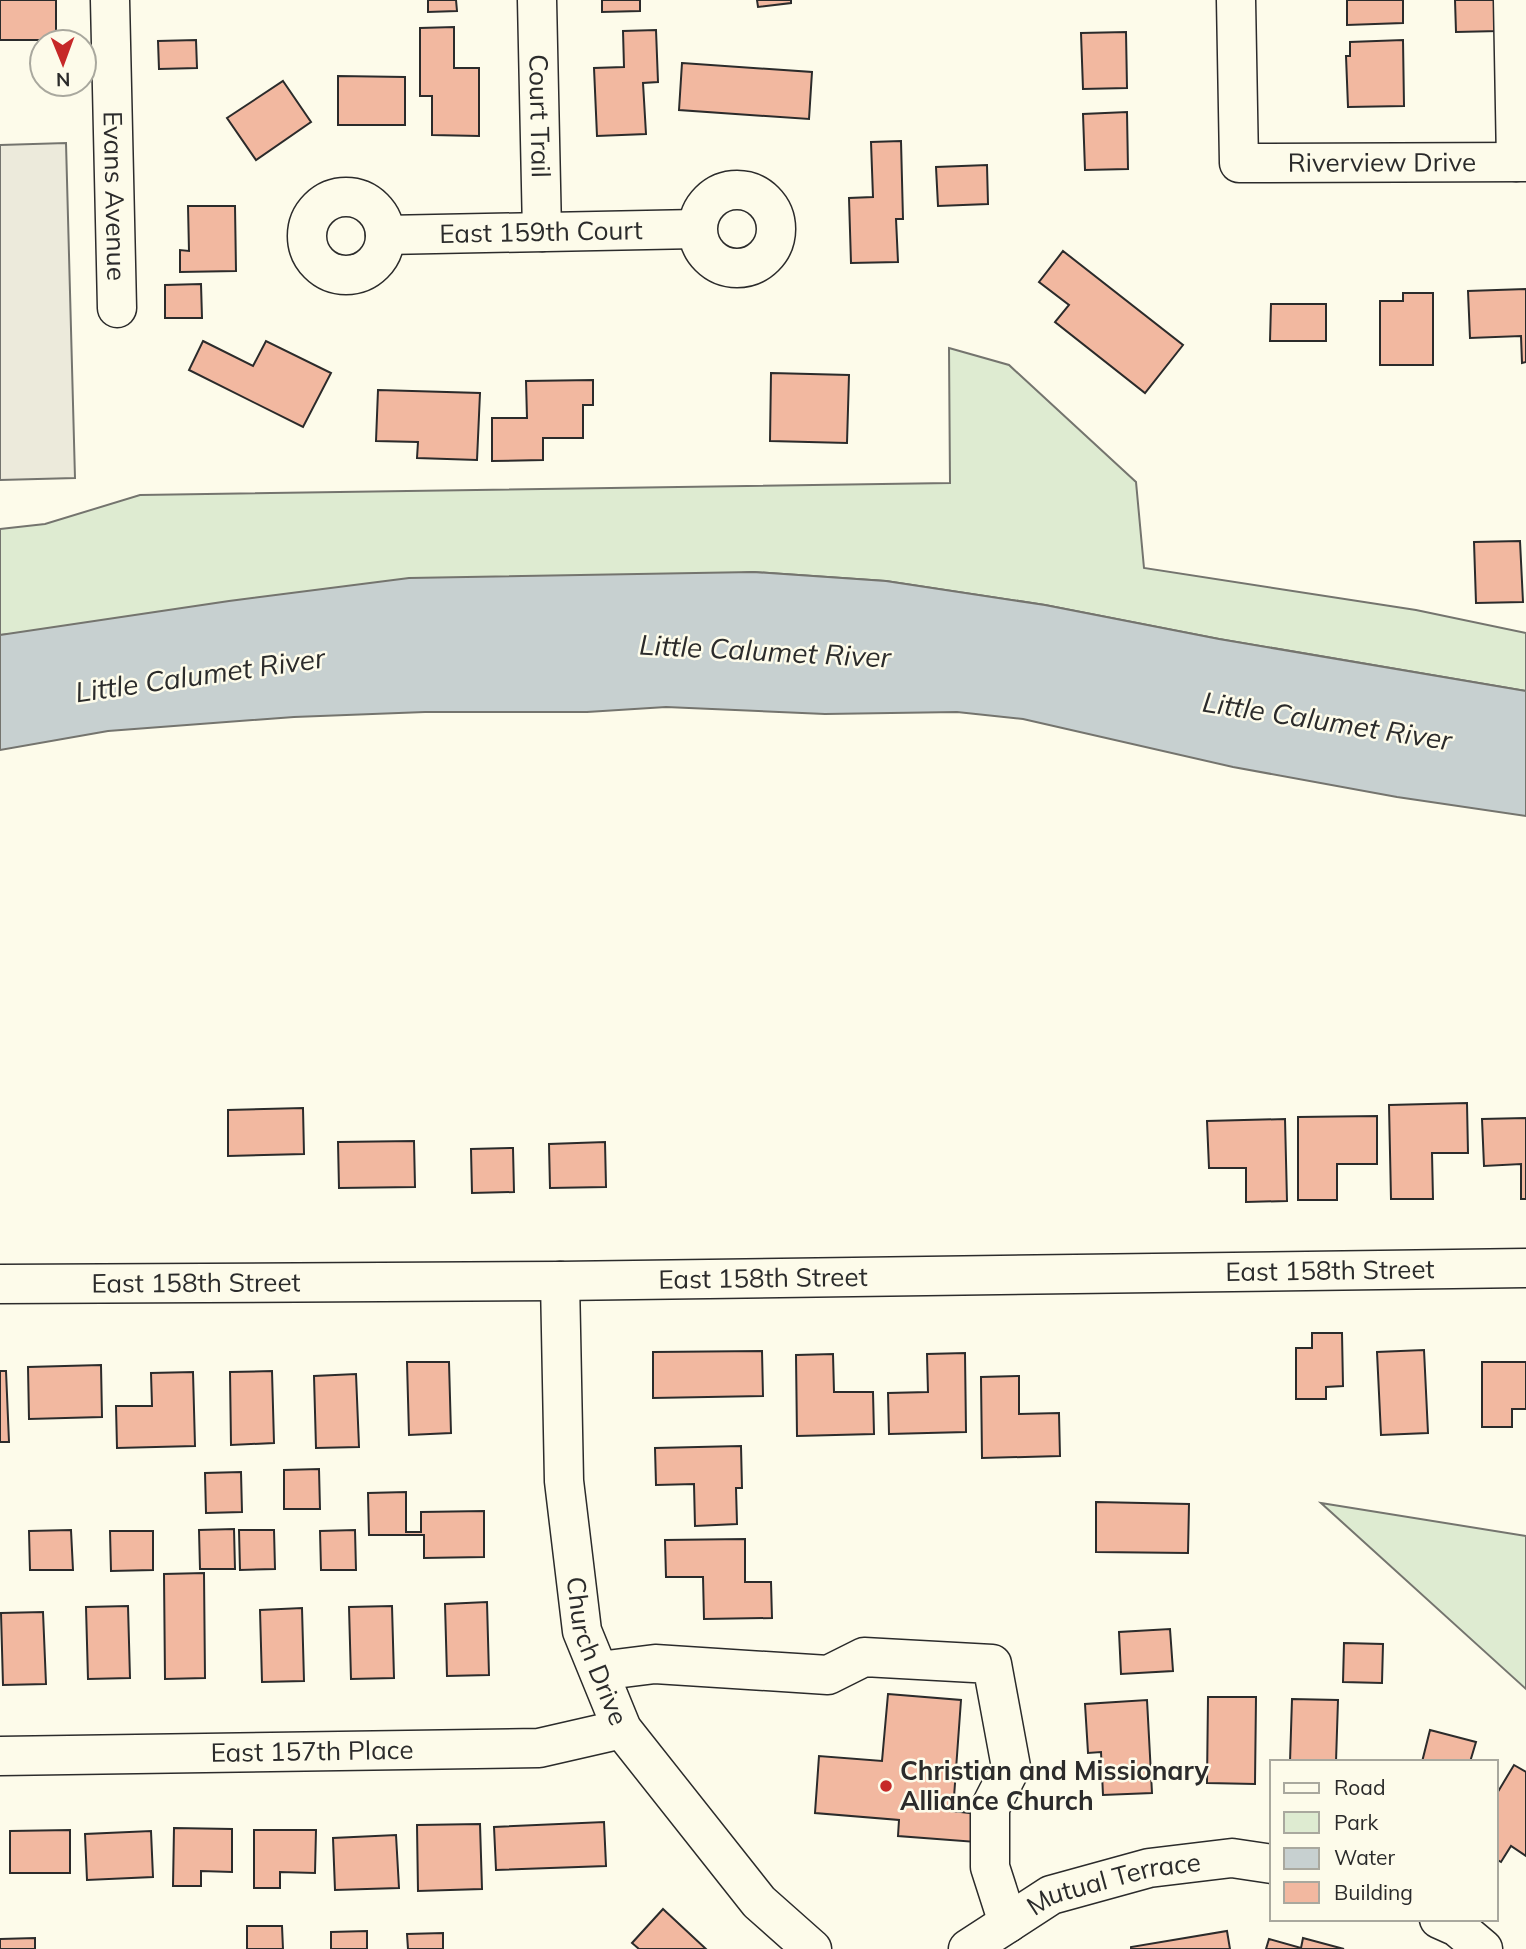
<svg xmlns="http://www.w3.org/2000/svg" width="1526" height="1949" font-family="Mulish,sans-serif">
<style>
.green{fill:#deebd1;stroke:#74746e;stroke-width:2}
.parking{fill:#eceadb;stroke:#74746e;stroke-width:2}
.water{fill:#c7d0d0;stroke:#74746e;stroke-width:2}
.building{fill:#f2b8a0;stroke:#2b2b2b;stroke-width:2}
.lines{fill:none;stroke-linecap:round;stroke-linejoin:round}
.minor-casing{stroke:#2b2b2b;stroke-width:41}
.minor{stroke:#fdfbea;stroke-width:38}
.poi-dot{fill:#c62828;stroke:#fdfbea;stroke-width:2.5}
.labels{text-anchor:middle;stroke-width:5;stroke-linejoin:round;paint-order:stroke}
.street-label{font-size:26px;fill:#2b2b2b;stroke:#fdfbea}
.poi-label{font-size:26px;font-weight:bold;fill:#2b2b2b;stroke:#fdfbea;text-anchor:start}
.water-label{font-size:28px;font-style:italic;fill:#2b2b2b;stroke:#fdfbea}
</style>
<rect width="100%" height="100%" fill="#fdfbea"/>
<g class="green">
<path d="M949,348L1009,365L1136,482L1144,568L1416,610L1526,633V691L1219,639L1045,605L886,581L753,572L0,635V529L45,524L140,495L950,483Z"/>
<path d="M1321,1503L1526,1536V1689Z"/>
</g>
<path class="parking" d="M66,143L75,478L0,480V145Z"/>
<path class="water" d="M753,572L886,581L1045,605L1219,639L1526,691V816L1397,797L1233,767L1023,719L957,712L825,714L666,707L587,712H425L294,717L108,731L0,750V635L229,601L409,578Z"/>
<g class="building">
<rect x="0" y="0" width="56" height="40"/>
<path d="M428,0H456L457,11L428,12Z"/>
<path d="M602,0H640V11L602,12Z"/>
<path d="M757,0H791V3L758,7Z"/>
<path d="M1347,0H1403V23L1347,25Z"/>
<path d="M1455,0H1498L1499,31L1456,32Z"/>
<path d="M454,27V68H479V136L432,135V96H420V28Z"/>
<path d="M656,30L658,82L643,83L646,134L597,136L594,68L624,67L623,31Z"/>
<path d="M1126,32L1127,88L1083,89L1081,33Z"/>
<path d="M196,40L197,68L159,69L158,41Z"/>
<path d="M1403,40L1404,106L1348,107L1346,56H1350V42Z"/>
<path d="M682,63L812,72L809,119L679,110Z"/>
<path d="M338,76L405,77V125H338Z"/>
<path d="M283,81L311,122L256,160L227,118Z"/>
<path d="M1127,112L1128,169L1085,170L1083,114Z"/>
<path d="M901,141L903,219H896L898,262L851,263L849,198L873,197L871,142Z"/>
<path d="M987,165L988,204L938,206L936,167Z"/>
<path d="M188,206H235L236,271L180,272V250L189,251Z"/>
<path d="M1063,251L1183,345L1145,393L1055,322L1069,305L1039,282Z"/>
<path d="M201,284L202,318H165V285Z"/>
<path d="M1526,289V362L1522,363L1521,336L1470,338L1468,291Z"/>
<path d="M1403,293H1433V365H1380V301H1403Z"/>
<path d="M1271,304H1326V341H1270Z"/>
<path d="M203,341L253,366L266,341L331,373L303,427L189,370Z"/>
<path d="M771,373L849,375L847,443L770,441Z"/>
<path d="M593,380V405H583V438H543V460L492,461V418H527L526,381Z"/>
<path d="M378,390L480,393L477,460L417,458L418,442L376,441Z"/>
<path d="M1520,541L1523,602L1476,603L1474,542Z"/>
<path d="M1467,1103L1468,1153H1432L1433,1199H1391L1389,1105Z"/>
<path d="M303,1108L304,1154L228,1156V1110Z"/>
<path d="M1377,1116V1164H1337V1200H1298V1117Z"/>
<path d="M1526,1118V1199H1521V1164L1484,1166L1482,1119Z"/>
<path d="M1285,1119L1287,1201L1246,1202V1168H1209L1207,1121Z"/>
<path d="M414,1141L415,1187L339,1188L338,1142Z"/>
<path d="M605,1142L606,1187L550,1188L549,1144Z"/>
<path d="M513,1148L514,1192L472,1193L471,1149Z"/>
<path d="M1312,1333H1342L1343,1386L1326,1387V1399H1296V1348H1312Z"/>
<path d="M1424,1350L1428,1433L1381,1435L1377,1352Z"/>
<path d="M762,1351L763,1396L653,1398V1352Z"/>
<path d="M965,1353L966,1432L889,1434L888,1393L928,1392L927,1354Z"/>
<path d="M833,1354L834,1392H873L874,1434L797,1436L796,1355Z"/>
<path d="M407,1362H449L451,1433L409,1435Z"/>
<path d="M1482,1362H1526V1409H1512V1427H1482Z"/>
<path d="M101,1365L102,1417L29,1419L28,1367Z"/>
<path d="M0,1371H6L9,1442H0Z"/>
<path d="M272,1371L274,1443L231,1445L230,1372Z"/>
<path d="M193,1372L195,1446L117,1448L116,1406H152L151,1373Z"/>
<path d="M356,1374L359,1447L316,1448L314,1376Z"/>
<path d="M1019,1376V1414L1059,1413L1060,1456L982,1458L981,1377Z"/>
<path d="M741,1446L742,1488H736L737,1524L695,1526L694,1484L656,1485L655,1448Z"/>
<path d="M319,1469L320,1509H284V1470Z"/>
<path d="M241,1472L242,1512L206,1513L205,1473Z"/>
<path d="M406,1492V1532H421V1512L484,1511V1557L424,1558V1535H369L368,1493Z"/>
<path d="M1096,1502L1189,1504L1188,1553L1096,1552Z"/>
<path d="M234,1529L235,1569H200L199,1530Z"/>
<path d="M71,1530L73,1570H30L29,1531Z"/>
<path d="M239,1530H274L275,1569L240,1570Z"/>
<path d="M355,1530L356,1570H321L320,1531Z"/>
<path d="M110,1531H153V1570L111,1571Z"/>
<path d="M745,1539V1582H771L772,1618L704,1619L703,1577H666L665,1540Z"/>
<path d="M204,1573L205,1678L165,1679L164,1574Z"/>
<path d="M487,1602L489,1675L447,1676L445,1604Z"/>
<path d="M128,1606L130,1678L88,1679L86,1607Z"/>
<path d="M392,1606L394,1678L351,1679L349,1607Z"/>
<path d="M302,1608L304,1681L262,1682L260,1610Z"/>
<path d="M43,1612L46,1684L3,1685L1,1613Z"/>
<path d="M1170,1629L1173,1671L1121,1674L1119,1632Z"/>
<path d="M1344,1643L1383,1644L1382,1683L1343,1682Z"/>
<path d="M888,1694L961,1700L953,1811L978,1814L976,1842L898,1836L899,1820L815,1813L819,1756L882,1761Z"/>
<path d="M1208,1697H1256L1255,1784L1207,1783Z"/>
<path d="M1292,1699L1338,1700L1336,1762H1290Z"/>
<path d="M1147,1700L1152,1793L1103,1795L1101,1752L1088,1753L1085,1704Z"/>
<path d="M1430,1730L1476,1742L1470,1762H1422Z"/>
<path d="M1514,1765L1526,1772V1856L1511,1846L1501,1862L1496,1859V1795Z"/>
<path d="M604,1822L606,1866L496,1870L494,1827Z"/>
<path d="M480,1824L482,1889L418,1891L417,1825Z"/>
<path d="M174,1828L232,1829V1872L201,1871V1886H173Z"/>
<path d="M70,1830V1873H10V1831Z"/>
<path d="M254,1830H316L315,1873L280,1872V1888H254Z"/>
<path d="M151,1831L153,1877L87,1880L85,1834Z"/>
<path d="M396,1835L399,1888L335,1890L333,1838Z"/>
<path d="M663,1909L706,1949H639L632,1943Z"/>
<path d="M247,1926H282L283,1949H247Z"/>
<path d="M367,1931V1949H331V1932Z"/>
<path d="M1227,1931L1230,1949H1131V1947Z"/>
<path d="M443,1933V1949H408L407,1934Z"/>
<path d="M35,1938V1949H0V1939Z"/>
<path d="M1303,1938L1344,1949H1266L1269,1939L1301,1948Z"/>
</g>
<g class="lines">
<defs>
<g id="minor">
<path id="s1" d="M110,0L117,308"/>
<path id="s2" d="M537,0L542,232"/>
<path id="s3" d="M1236,0L1239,163L1526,162"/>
<path d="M1513,0L1516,162"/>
<circle cx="737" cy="229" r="39"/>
<circle cx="346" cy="236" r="39"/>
<path id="s4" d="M385,235L697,229"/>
<path id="s5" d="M560,1281L564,1481L582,1631L622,1729L759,1902L812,1949"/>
<path id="s6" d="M0,1284L560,1281L1526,1268"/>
<path d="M599,1671L655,1664L828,1675L864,1657L992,1664L1011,1767L990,1808V1867L1008,1923"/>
<path id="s7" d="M0,1756L539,1748L622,1729"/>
<path d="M1439,1919L1457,1927L1483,1949"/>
<path id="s8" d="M968,1949L1051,1895L1149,1868L1232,1858L1272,1864"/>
</g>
</defs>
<use href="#minor" class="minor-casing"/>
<use href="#minor" class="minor"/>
</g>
<circle class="poi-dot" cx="886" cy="1786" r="7"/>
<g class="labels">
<g class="street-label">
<text dy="9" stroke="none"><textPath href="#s2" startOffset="116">Court Trail</textPath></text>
<text dy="9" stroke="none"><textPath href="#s3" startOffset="306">Riverview Drive</textPath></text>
<text dy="9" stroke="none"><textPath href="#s1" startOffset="196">Evans Avenue</textPath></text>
<text dy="9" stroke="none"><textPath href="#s4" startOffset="156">East 159th Court</textPath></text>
<text dy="9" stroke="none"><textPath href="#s6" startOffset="1330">East 158th Street</textPath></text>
<text dy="9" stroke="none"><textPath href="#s6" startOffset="763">East 158th Street</textPath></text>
<text dy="9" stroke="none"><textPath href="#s6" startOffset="196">East 158th Street</textPath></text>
<text dy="9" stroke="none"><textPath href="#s5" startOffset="374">Church Drive</textPath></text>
<text dy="9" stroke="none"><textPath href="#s7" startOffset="312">East 157th Place</textPath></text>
<text dy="9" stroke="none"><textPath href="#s8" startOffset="163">Mutual Terrace</textPath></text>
</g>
<g class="poi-label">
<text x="900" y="1780">Christian and Missionary<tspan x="900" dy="30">Alliance Church</tspan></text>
</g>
<g class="water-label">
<text transform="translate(765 651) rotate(3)" y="10">Little Calumet River</text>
<text transform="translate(200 675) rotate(-8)" y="10">Little Calumet River</text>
<text transform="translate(1327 721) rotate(9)" y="10">Little Calumet River</text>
</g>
</g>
<rect x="1270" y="1760" width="228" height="161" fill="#fdfbea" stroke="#a9a89e" stroke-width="2"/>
<rect x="1284" y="1783" width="35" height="10" fill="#fdfbea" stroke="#a9a89e" stroke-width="2"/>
<text x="1334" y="1795" font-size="21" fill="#2b2b2b">Road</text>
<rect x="1284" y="1812" width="35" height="21" fill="#deebd1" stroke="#a9a89e" stroke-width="2"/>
<text x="1334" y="1830" font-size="21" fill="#2b2b2b">Park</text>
<rect x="1284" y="1848" width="35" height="21" fill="#c7d0d0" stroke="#a9a89e" stroke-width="2"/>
<text x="1334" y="1865" font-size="21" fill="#2b2b2b">Water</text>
<rect x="1284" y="1882" width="35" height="21" fill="#f2b8a0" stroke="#a9a89e" stroke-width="2"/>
<text x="1334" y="1900" font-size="21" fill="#2b2b2b">Building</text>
<g transform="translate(63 63) rotate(179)"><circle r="33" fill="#fdfbea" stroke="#a9a89e" stroke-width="2"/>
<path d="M0-5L12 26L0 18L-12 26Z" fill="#c62828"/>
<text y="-10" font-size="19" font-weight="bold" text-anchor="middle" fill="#2b2b2b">N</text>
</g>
</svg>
